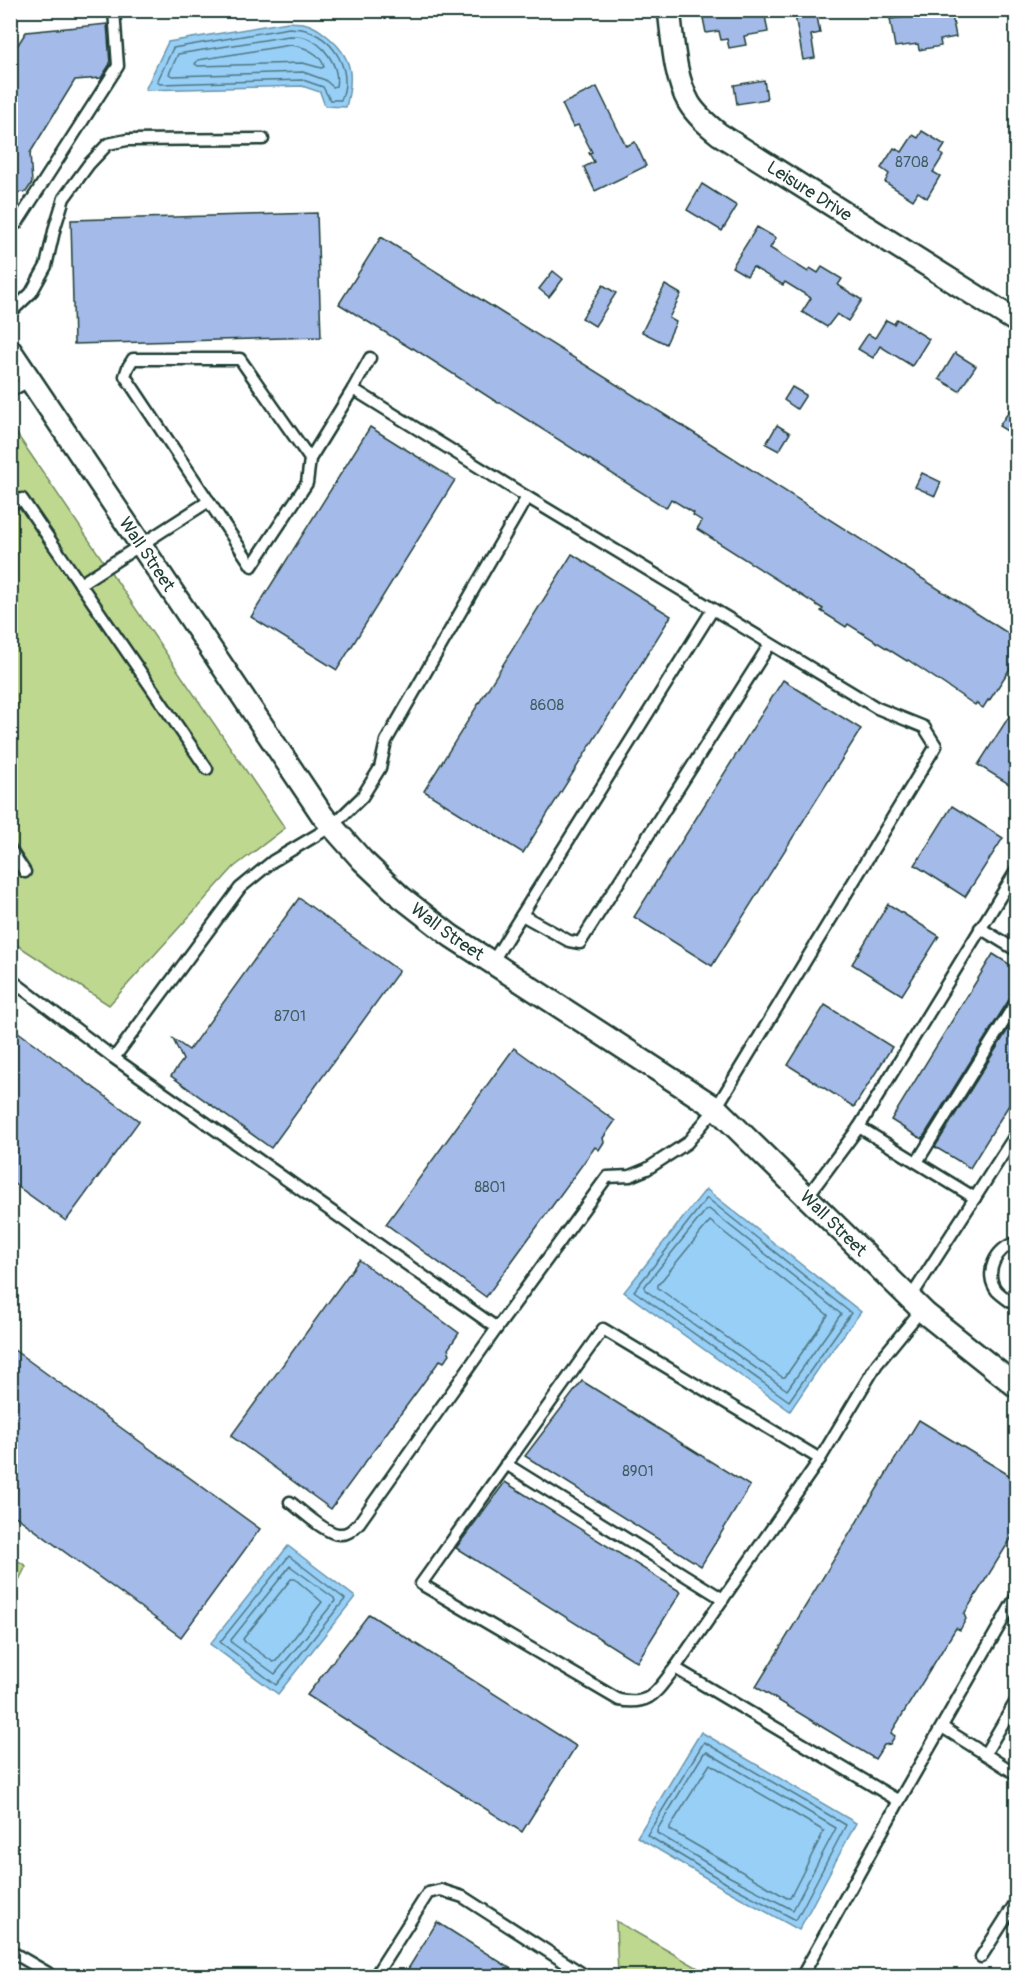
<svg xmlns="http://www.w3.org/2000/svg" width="1027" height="1987" font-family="Pangolin,sans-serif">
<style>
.green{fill:#bfd88f;stroke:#6f8a62;stroke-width:1.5}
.water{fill:#98cff7;stroke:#6895a9;stroke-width:1.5}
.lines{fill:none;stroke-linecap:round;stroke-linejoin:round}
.shore{stroke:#4f7782;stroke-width:1.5}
.stream{stroke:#6895a9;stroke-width:5}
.building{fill:#a4bae8;stroke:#1f3d34;stroke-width:1.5}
.lane-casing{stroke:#1f3d34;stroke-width:15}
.street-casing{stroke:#1f3d34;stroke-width:26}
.lane{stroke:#fff;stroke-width:10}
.street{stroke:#fff;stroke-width:21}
.labels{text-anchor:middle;stroke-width:6;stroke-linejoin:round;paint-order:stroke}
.number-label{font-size:15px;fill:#405c61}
.street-label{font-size:18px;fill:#1f3d34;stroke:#fff}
</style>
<rect width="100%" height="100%" fill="#fff"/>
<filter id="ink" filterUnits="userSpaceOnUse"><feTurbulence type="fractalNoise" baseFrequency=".0167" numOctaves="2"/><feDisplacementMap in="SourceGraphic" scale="12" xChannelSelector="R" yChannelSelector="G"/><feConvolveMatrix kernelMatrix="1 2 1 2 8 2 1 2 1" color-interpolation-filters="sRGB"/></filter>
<g filter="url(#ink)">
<g class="green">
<path d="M10,424L285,828L234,867L109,1005L11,941Z"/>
<path d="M11,1556L26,1566L11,1596Z"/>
<path d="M616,1921L712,1976H618Z"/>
</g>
<g class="water">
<path d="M288,22C294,23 301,22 307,24C314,26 321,31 327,36C353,57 354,76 346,107L325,106L320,92L302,86L145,90L168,42Z"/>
<path d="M706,1189L861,1312L821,1365L790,1411L624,1292Z"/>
<path d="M288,1546L355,1597L278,1694L210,1644Z"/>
<path d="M701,1732L856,1823L799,1930L723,1888L637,1837Z"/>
</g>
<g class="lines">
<g class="shore">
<path d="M289,28C295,29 302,28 308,31C336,41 353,72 341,100H330L323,87L303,80L160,84L157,82L173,48Z"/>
<path d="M289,36C294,36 299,36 304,37C324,43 340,66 336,86L333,87L325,80L303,72L172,76L169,74L178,54Z"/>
<path d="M290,45C303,46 321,53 324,67L321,68L303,63L198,66L195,64L198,60Z"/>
<path d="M707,1198L851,1313L789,1401L634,1291Z"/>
<path d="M709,1209L841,1314L787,1390L645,1290V1286L706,1210Z"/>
<path d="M710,1221L828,1315L785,1377H782L658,1288V1285Z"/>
<path d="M289,1556L345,1599L276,1685L220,1642Z"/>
<path d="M290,1566L334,1598L335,1601L275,1674L232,1643L231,1640Z"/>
<path d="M291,1579H295L322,1602L276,1661L273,1662L245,1642L243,1639Z"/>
<path d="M704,1742L846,1825L796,1920L726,1883L647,1835Z"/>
<path d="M707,1752L836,1828L793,1910L730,1877L657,1833V1830L704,1753Z"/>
<path d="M710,1764L824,1831L790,1898H787L670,1830V1827Z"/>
</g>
<path class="stream" d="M690,1976L692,1970"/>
</g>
<g class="building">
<path d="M728,10H764L768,32L744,36L746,45L729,48L727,39L721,40L719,31L706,33L703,18Z"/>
<path d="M794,10H816L820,33L811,35L815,58L803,60Z"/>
<path d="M943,10H951L956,37L940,40L941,46L919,50L918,44L895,47L890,19L907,17V14L921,11V14Z"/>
<path d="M107,24L110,64L101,78L75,80L30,153L32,183L26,192L10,193V57L26,32Z"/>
<path d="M764,80L767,99L737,104L734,85Z"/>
<path d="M597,87L626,146L635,142L646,166L595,191L584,167L594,162L589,153L592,152L578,125L573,127L562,104Z"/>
<path d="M922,131L945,145L940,153L943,156L933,172L940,176L927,198L918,192L913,200L885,182L889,174L881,168L894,148L902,152L913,135L918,138Z"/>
<path d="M702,184L737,206L722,231L687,210Z"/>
<path d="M317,213L321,337L74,344L71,220Z"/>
<path d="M757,227L776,238L770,248L808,272L810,268L818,273L822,267L842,279L838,285L862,300L848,321L837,314L827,327L802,312L811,298L785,282L783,285L753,267L747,276L732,267Z"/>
<path d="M381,237L716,447L1017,639V658L989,701L988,700L983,708L976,703L975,705L908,660L907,661L848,624L846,627L821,611L823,609L697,529L702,521L693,515L694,513L671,499L666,508L501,403H498L413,348L412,349L339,304Z"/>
<path d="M553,271L563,279L549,297L539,289Z"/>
<path d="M603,285L616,293L595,326L582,318Z"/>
<path d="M665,285L681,294L669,318L676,322L666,344L642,332Z"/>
<path d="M897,319L929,339L912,366L880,346L873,358L858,349L868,334L875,338L886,320L894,324Z"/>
<path d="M955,353L976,366L959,391L939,379Z"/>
<path d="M792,387L806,395L797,409L784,400Z"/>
<path d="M1017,400V437L999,426Z"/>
<path d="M777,425L790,433L779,451L766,444Z"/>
<path d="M370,427L455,480L337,670L251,617Z"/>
<path d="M922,473L941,482L935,496L915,487Z"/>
<path d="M572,554L671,616L523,853L424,791Z"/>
<path d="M783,680L861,729L712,966L634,917Z"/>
<path d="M1017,704V789L978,765Z"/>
<path d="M952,806L1003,838L965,897L915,865Z"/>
<path d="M299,898L399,971L271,1148L171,1076L183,1060L173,1039L189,1050Z"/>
<path d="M888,904L939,936L902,995L852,964Z"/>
<path d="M993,954L1017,969V995L1010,998L922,1139L920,1138L891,1120Z"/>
<path d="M825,1005L892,1047L854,1107L788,1065Z"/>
<path d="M1017,1015V1092L970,1168L935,1147Z"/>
<path d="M10,1026L139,1121L66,1221L10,1181Z"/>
<path d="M514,1048L615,1121L603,1138L604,1142L599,1150L595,1147L486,1297L386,1224Z"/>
<path d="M359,1260L459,1333L448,1349L450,1354L444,1362L440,1360L331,1509L231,1436Z"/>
<path d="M10,1347L260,1529L181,1637L10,1512Z"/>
<path d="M582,1381L750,1486L701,1566L525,1456Z"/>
<path d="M919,1420L1017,1480V1529L964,1614L966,1619L960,1630L956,1628L891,1733L895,1736L890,1744L884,1745L875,1759L756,1687Z"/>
<path d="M505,1482L681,1592L637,1662L456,1548Z"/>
<path d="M369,1614L576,1746L522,1832L307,1695Z"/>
<path d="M437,1922L524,1977H403Z"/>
</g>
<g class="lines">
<defs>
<g id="lane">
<path d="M10,227L17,223L118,66L114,10"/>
<path d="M10,313L31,293L46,266L55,227L64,198L89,164L108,144L127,140L263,139"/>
<path d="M353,389L370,358"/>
<path d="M10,391L31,380"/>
<path d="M310,459L240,359H133L128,367L125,376L252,566L307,483L310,459L353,389L527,497"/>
<path d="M10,505L22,499L207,769"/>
<path d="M80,584L209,501"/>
<path d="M10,849L25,872"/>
<path d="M522,915L569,941L580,943L770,644"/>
<path d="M980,928L1016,950"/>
<path d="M491,964L713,609"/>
<path d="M10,979L114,1058L497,1328L607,1177L630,1176L647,1169L687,1143L716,1108L936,746L924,727L877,708L527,497L386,741L380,768L362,797L332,826L273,861L240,888L114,1058"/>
<path d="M859,1127L975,1198"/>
<path d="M917,1162L1016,1002"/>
<path d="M807,1197L859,1127L1016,871"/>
<path d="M1016,1243C996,1247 983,1274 997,1291C1003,1297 1010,1301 1016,1306"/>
<path d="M911,1297L1016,1134"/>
<path d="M922,1309L877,1364L820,1459L675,1668L899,1801L1016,1597"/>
<path d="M506,1464L723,1599"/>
<path d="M290,1502C301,1510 326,1534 339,1534C348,1535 353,1529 359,1523L497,1328"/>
<path d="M675,1668C656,1691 652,1706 619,1700L421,1584L603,1329L820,1459"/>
<path d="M1016,1701L985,1754L1016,1774"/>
<path d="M942,1727L985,1754"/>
<path d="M10,1951L48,1973"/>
<path d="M981,1957L1016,1902"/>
<path d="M375,1976L428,1893L441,1890L463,1897L586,1976"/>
<path d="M802,1976L899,1801"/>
</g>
<g id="street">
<path id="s1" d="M669,10C673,40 674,76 689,103C696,115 708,125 719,134L1016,321"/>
<path id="s2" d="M10,350L323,816L362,860L401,897L451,936L716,1108L926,1314L1016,1386"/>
</g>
</defs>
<use href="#lane" class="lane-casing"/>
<use href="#street" class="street-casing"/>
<use href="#lane" class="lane"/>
<use href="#street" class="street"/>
</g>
</g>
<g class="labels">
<g class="number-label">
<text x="912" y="167">8708</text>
<text x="547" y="710">8608</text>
<text x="290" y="1021">8701</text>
<text x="490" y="1192">8801</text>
<text x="638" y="1476">8901</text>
</g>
<g class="street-label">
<text dy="6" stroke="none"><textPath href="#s1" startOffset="246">Leisure Drive</textPath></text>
<text dy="6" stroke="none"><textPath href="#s2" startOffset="246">Wall Street</textPath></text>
<text dy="6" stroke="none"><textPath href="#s2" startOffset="732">Wall Street</textPath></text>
<text dy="6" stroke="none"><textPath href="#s2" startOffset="1218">Wall Street</textPath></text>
</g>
</g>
<rect width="1027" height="1987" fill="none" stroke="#fff" stroke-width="36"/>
<rect x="18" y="18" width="991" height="1951" fill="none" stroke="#1f3d34" stroke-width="2" filter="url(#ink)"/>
</svg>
